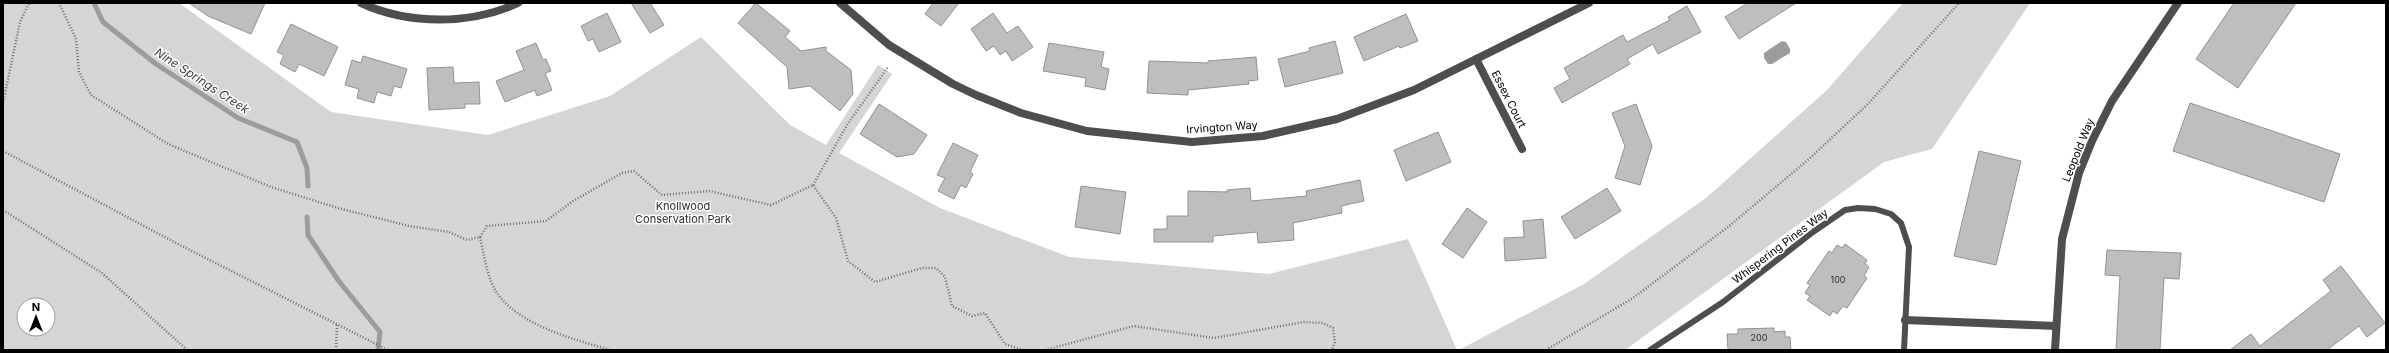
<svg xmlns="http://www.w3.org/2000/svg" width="2389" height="353" font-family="Inter,sans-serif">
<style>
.green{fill:#d5d5d5;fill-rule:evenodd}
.water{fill:#9c9c9c}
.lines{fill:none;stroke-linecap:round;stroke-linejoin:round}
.stream{stroke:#9c9c9c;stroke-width:5}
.building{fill:#bebebe;stroke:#929292}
.path{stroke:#707070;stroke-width:2.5;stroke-dasharray:1 2;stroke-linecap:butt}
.lane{stroke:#4e4e4e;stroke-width:6}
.street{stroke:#4e4e4e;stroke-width:8}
.labels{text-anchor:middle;stroke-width:3;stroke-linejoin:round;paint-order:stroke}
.number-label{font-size:9px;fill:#303030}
.street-label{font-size:11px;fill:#000;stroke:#fff}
.park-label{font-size:11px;fill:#2c2c2c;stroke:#fff}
.water-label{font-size:12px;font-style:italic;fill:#3d3d3d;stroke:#fff}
</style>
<rect width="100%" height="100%" fill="#fff"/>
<g class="green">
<path d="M3,3H179L331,112L488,135L610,96L701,37L790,125L826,145L878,65L892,74L839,153L940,208L1069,257L1269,274L1408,239L1457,350H3ZM24,305H48V329H24Z"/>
<path d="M1903,3H2030L1932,149L1884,162L1625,350H1459L1584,284L1706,198L1827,90Z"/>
</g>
<path class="water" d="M1782,41L1786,42L1790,49V53L1772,64H1768L1764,58V53Z"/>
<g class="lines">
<g class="stream">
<path d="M94,3L103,22L156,64L238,118L297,142L307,168L308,186"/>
<path d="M307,217L308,235L338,280L380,332L378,350"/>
</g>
</g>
<g class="building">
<path d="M189,3H265L251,34L208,16Z"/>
<path d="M631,3H650L664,25L650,33Z"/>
<path d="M756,3L790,31L785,37L801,51L826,47V51L851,70L853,94L840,111L810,86L789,89L787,67L738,23Z"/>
<path d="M933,3H959L941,26L925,14Z"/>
<path d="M1748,3H1796L1739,39L1725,17Z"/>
<path d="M2234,3H2296L2238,88L2196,59Z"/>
<path d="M1687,6L1701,32L1658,54L1653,44L1627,59L1630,64L1562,103L1554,88L1570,79L1564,68L1623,35L1627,42L1670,20L1668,17Z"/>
<path d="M607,13L621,42L599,52L593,39L588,41L581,26Z"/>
<path d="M993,13L1007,33L1018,26L1033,47L1012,61L1006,51L1000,55L994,46L986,51L971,29Z"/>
<path d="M1406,14L1418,41L1400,48L1399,46L1364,61L1354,37Z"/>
<path d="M291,24L338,47L324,76L299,64L295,72L280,64L284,55L277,52Z"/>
<path d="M1335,41L1343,73L1285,87L1278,59L1310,51L1309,48Z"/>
<path d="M536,43L543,60L546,59L551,71L545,73L552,90L537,96L535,90L505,102L496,81L524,70L516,51Z"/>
<path d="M1049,43L1104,52L1101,67L1109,69L1105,90L1085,86L1086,78L1043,71Z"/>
<path d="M363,56L407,69L401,88L394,86L391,96L377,92L374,103L357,98L359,89L345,85L352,60L361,63Z"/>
<path d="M1256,57L1258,80L1248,81L1249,84L1188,90V95L1147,93L1149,61L1208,63V61Z"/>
<path d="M453,67L454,83L479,82L480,104H465V108L429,110L427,68Z"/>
<path d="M2190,103L2340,154L2324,202L2173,151Z"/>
<path d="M879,104L927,135L914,154L897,157L860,134Z"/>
<path d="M1636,104L1652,146L1640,185L1615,178L1625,146L1612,113Z"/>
<path d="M1438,132L1451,162L1406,181L1394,150Z"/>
<path d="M953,143L978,155L970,172L973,174L966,188L961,185L954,199L938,191L945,178L937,175Z"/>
<path d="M1979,151L2021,161L1996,265L1954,256Z"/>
<path d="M1360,180L1364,201L1341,206L1342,213L1293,223L1294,240L1258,243L1257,232L1213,236V242H1154V229H1167V216H1188V191L1227,192V190L1250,188L1251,201L1307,196L1306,191Z"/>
<path d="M1081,186L1126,192L1120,234L1075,227Z"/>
<path d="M1607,188L1621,211L1575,239L1561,217Z"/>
<path d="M1467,208L1487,222L1463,258L1442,244Z"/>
<path d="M1543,219L1546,258L1505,261L1504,238L1524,237L1523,221Z"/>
<path d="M1845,244L1867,260L1865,264L1869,267L1864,276L1867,278L1847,308L1843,306L1837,314L1833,311L1830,316L1807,300L1810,296L1805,293L1810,285L1807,283L1829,251L1832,253L1837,245L1842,248Z"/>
<path d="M2107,250L2181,253L2179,279L2164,278L2160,350H2116L2120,276L2105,275Z"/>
<path d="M2341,266L2385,323L2367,337L2359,326L2327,350H2230L2251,334L2260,346L2331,291L2323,280Z"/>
<path d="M1774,328V332L1785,331V337H1790L1791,350H1728L1727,334H1738V329Z"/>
</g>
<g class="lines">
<g class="path">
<path d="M59,3L76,39L79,72L91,95L168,144L271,187L338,208L409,226L449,232L467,240L480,237L487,226L546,221L573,201L622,173L634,171L662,195L709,191L771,205L813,185L836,218L848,261L875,282L922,268H936L945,277L952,306L972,316L985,313L1005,344L1023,350"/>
<path d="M3,103L20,22L29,3"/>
<path d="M3,151L176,243L388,350"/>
<path d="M813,185L847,125L888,67"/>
<path d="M3,210L102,273L187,350"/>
<path d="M480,237C484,255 487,278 497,293C520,326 574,339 610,350"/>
<path d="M336,350L337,325"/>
<path d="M1045,350L1134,326L1214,338L1304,322L1323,323L1333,328L1335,342L1332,350"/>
<path d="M1546,350L1633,298L1728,227L1809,159L1868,104L1959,3"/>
</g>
<path class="lane" d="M1650,350L1723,302L1813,232L1845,210L1858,208L1875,209L1891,214L1901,223L1909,247L1904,350"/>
<g class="street">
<path d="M361,3C409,25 471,25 518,3"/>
<path d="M840,3L889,45L953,84L976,95L1021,113L1087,131L1192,142L1263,136L1337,119L1414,90L1589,3"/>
<path d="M1476,59L1522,149"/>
<path d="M1905,320L2056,326"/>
<path d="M2055,350L2062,239L2079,173L2092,141L2112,101L2178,3"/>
</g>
</g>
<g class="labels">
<g class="number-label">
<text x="1838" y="283">100</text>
<text x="1759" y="341">200</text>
</g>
<g class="street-label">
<text transform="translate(1509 99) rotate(63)" y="4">Essex Court</text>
<text transform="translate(1222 127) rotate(-4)" y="4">Irvington Way</text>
<text transform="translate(2078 150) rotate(-68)" y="4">Leopold Way</text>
<text transform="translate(1780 246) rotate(-37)" y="4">Whispering Pines Way</text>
</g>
<g class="park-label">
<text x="683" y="210">Knollwood<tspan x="683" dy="13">Conservation Park</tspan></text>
</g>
<g class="water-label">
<text transform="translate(202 81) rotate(33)" y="4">Nine Springs Creek</text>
</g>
</g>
<rect width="2389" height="353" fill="none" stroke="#000000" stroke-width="8"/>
<g transform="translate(36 317)"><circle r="19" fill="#ffffff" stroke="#999999"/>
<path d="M0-3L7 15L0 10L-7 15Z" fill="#000000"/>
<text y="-6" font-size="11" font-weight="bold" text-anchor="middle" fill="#000000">N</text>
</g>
</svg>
